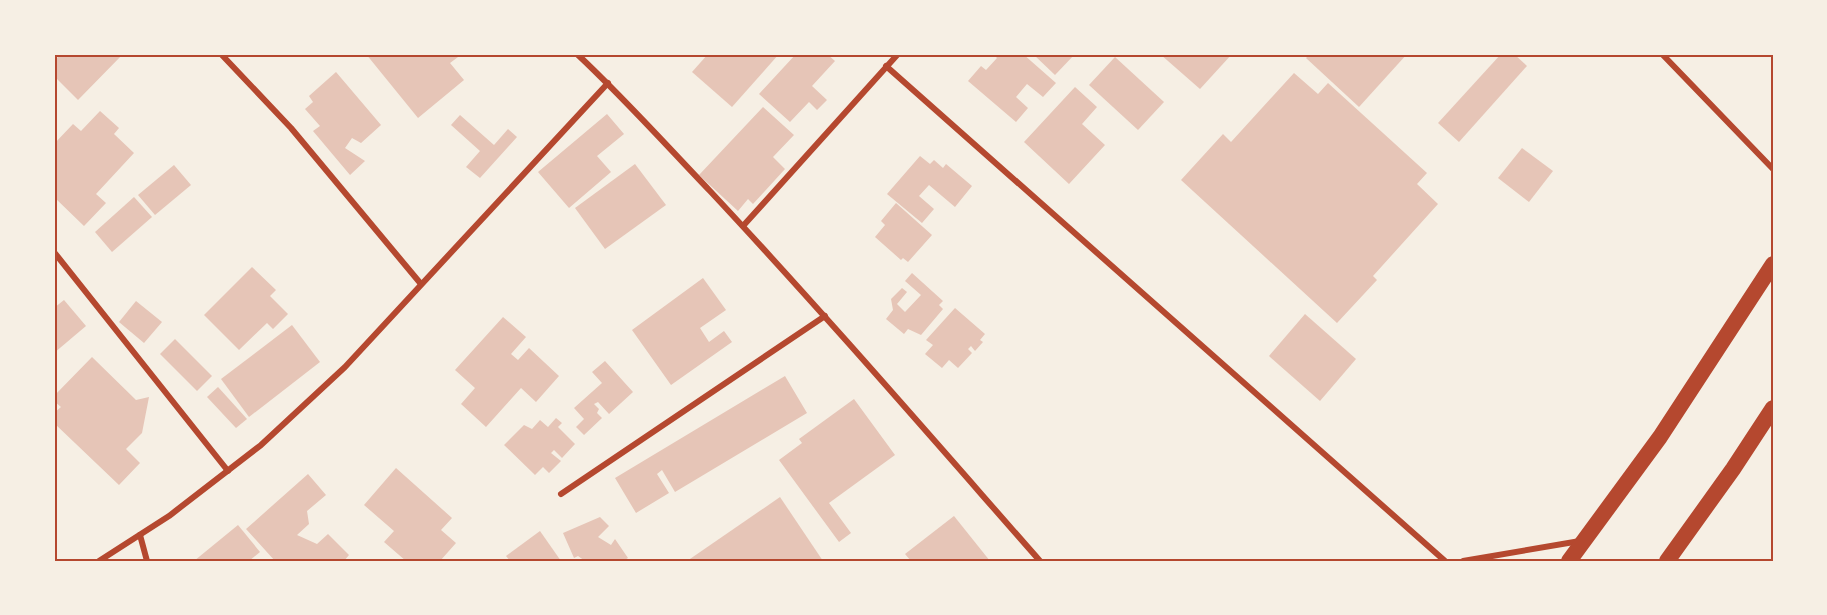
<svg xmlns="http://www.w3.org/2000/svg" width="1827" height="615" font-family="Quicksand,sans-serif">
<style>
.building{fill:#e6c5b7}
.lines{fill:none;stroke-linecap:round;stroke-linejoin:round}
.minor{stroke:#b5482f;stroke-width:6}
.trunk{stroke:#b5482f;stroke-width:16}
.neatline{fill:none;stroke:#b5482f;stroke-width:2}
</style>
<rect width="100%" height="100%" fill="#f6efe4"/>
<g class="building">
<path d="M61,54H123L78,100L54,76V57L56,59Z"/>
<path d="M366,54H462L450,63L464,80L418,118Z"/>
<path d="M708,54H779L732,107L692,72Z"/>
<path d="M796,54H827L835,61L812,86L827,100L817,110L809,102L790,122L759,94Z"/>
<path d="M993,54H1023L1056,83L1043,97L1027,84L1016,97L1028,108L1016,122L968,81L981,66L986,70L997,58Z"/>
<path d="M1033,54H1075L1055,75Z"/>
<path d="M1160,54H1232L1200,89Z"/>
<path d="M1310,54H1407L1359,107L1306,58Z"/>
<path d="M1501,54H1514L1527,66L1459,142L1438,123Z"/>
<path d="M1115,57L1164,102L1138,130L1089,85Z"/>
<path d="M336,72L381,125L361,143L352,138L345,148L365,161L350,175L313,131L320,126L305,109L313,102L309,96Z"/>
<path d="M1294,73L1318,94L1328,83L1427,173L1417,184L1438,204L1373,276L1377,280L1337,323L1181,180L1223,134L1231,142Z"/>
<path d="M1075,87L1097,107L1082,124L1105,145L1069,184L1024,142Z"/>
<path d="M763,107L794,135L773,157L785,169L753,204L748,199L738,211L699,175Z"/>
<path d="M100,111L119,128L114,134L134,153L96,194L106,203L84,226L54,197V144L73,124L81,131Z"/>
<path d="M607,114L624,134L597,156L611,172L569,208L538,172Z"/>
<path d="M460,115L494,145L508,129L517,137L480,178L466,167L480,151L451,125Z"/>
<path d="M1522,148L1553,171L1529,202L1498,178Z"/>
<path d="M920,156L930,164L934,160L943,168L946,164L972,186L955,207L929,185L919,196L934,209L922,223L887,194Z"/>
<path d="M635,164L666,205L605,249L575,208Z"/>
<path d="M174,165L191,185L155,215L138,195Z"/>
<path d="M134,197L152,217L112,252L95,232Z"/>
<path d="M896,203L932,235L908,262L903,258L901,260L875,237L885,225L881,221Z"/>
<path d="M252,267L276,290L270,296L288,314L273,329L267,323L239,350L204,315Z"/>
<path d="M912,273L943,301L939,305L943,309L921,335L908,329L904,334L886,319L893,310L891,299L902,288L907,292L897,304L905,312L921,295L905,281Z"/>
<path d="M703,278L726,310L700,328L709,342L724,331L732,342L671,385L632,330Z"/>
<path d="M64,300L86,326L54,353V308Z"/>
<path d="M136,301L162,322L144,343L119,322Z"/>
<path d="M955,308L985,334L980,340L983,342L975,351L971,346L968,349L972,353L958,368L949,360L942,368L925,354L933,345L926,340Z"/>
<path d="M1305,314L1356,359L1320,401L1269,356Z"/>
<path d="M503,317L526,337L511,354L518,360L529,348L559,376L536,402L521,388L486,427L461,404L475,388L455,370Z"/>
<path d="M292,325L320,362L249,417L221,379Z"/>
<path d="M175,339L212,376L197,391L160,354Z"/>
<path d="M92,357L136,400L149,397L142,433L126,449L140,463L119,485L54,423V413L61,407L54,401V396Z"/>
<path d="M605,361L633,392L609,414L598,402L594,404L599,409L597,413L602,418L584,435L576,427L584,419L574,408L602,383L592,372Z"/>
<path d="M785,376L807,413L675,492L662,470L657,474L669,493L636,513L615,478Z"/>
<path d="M218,387L247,419L236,428L207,397Z"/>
<path d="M854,399L895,455L829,503L851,533L839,542L779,460L802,443L799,439Z"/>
<path d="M556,418L562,423L558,427L575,444L562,458L554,450L551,453L561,461L549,473L543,467L535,475L504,445L524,425L532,429L540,420L548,427Z"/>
<path d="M396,468L452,518L441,530L456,543L440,561H406L384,542L394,531L364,505Z"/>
<path d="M308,474L326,495L307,511L309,524L297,535L317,544L328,534L349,555L344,561H275L246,529Z"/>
<path d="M780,497L823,561H687Z"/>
<path d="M954,516L990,561H911L905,554Z"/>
<path d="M600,517L609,526L598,537L611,545L615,539L628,558L623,561H585L578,556L574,558L563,533Z"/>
<path d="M238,525L260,552L249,561H194Z"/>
<path d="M540,531L561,561H510L506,556Z"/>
</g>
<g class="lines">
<g class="minor">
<path d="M221,54L291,128L421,284"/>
<path d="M577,54C624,98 666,145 710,191C823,312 931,437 1040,561"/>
<path d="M1662,54L1773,169"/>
<path d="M886,66L1445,561"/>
<path d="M743,226L898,54"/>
<path d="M54,252L228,471"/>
<path d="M561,494L825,316"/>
<path d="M140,535L147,561"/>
<path d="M99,561L169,516L261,445L345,367L608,83"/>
<path d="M1463,561L1580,541"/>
</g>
<g class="trunk">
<path d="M1569,561L1660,437L1773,264"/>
<path d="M1667,561L1733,469L1773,408"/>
</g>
</g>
<rect width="1827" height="615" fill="none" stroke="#f6efe4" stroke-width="111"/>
<rect x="56" y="56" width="1716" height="504" class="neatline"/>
</svg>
